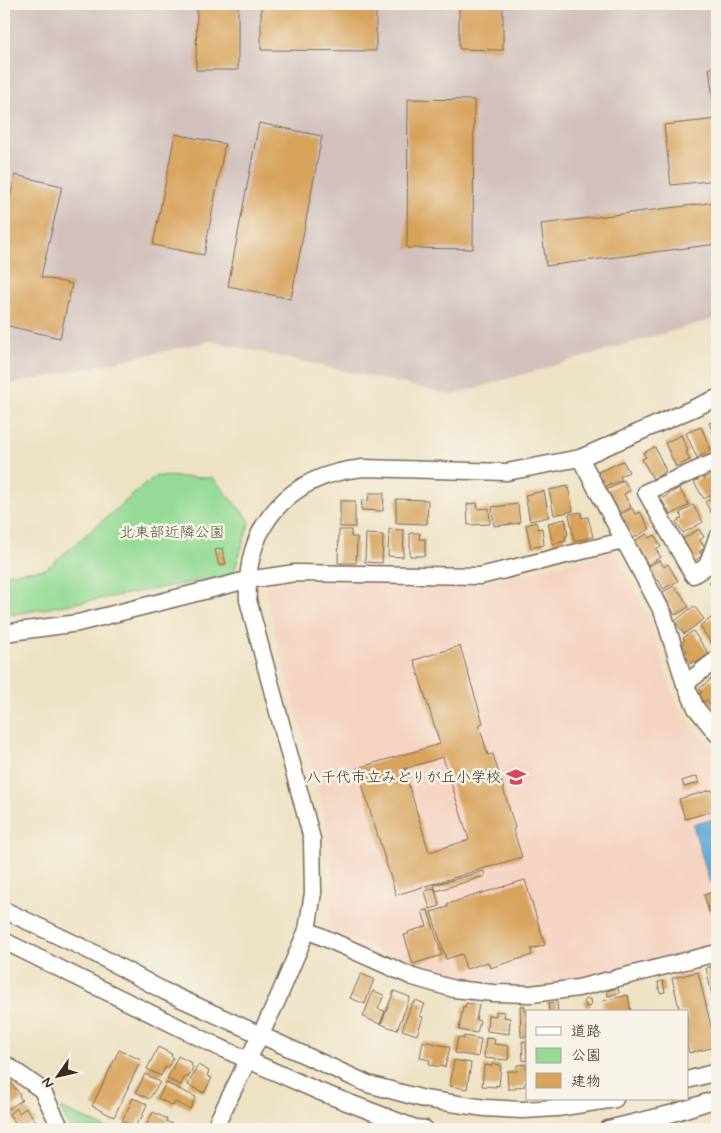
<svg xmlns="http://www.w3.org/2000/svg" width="721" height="1133" font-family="Mynerve,'Klee One',sans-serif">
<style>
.built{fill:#f5d3c1}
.industrial{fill:#d1c0bc}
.green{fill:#95db95;stroke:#68825a}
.water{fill:#64abda;stroke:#506a7c}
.building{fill:#d7a25a;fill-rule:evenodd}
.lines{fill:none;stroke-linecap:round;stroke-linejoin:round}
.minor-casing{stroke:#7a6a58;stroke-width:19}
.minor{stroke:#fff;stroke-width:16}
.labels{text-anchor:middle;stroke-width:5;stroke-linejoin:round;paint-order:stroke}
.park-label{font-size:15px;fill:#52563c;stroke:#f7f3e8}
.poi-label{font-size:15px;fill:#3b2a1e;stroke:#f7f3e8;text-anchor:end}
</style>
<rect width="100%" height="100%" fill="#f7f3e8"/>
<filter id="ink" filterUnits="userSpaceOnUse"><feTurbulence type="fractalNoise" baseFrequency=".02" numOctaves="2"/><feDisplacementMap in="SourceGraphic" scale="10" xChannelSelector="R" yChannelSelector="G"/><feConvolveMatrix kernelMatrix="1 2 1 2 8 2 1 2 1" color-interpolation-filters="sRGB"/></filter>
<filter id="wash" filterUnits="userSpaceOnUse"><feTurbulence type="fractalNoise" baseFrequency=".0096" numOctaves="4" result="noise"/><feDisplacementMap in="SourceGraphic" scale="20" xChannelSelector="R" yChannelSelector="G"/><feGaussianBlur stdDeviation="1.12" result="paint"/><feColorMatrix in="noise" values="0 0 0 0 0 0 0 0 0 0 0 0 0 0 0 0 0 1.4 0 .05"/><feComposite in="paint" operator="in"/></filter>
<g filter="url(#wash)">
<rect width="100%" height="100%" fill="#eee2c4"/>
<path class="built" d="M610,553L616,556L649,618L672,693L681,711L693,729L717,752V947L578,981L541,985L495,986L474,983L416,969L330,929L329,926L332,889V855L321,801L268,607L266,591L269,586L292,581L479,584Z"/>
<path class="industrial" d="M4,4H717V318L453,395L211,341L4,386Z"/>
<g class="green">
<path d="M155,476L213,478L250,521L233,575L4,616V574L46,569Z"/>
<path d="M60,1108L109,1129H70Z"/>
</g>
<path class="water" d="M717,818V881L710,883L693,825Z"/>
<g id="blocks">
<g class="building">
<path d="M197,4H238V70H196Z"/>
<path d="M261,4H376V51L261,50Z"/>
<path d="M459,4H503V50L459,49Z"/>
<path d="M717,67V107H714L709,68Z"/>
<path d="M408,99L474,100L473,249L407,248Z"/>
<path d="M717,119V180L671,185L664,125Z"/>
<path d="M259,123L322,136L291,299L228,286Z"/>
<path d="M175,134L225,144L204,255L153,245Z"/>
<path d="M15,175L62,186L41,277L72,284L60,338L4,325V225Z"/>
<path d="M717,202V244L546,266L541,224Z"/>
<path d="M717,420V443L709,423Z"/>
<path d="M701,427L711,450L697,458L686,433Z"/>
<path d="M681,435L688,451L686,452L690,460L676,467L665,443Z"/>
<path d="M655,447L666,471L653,479L642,459L646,457L643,453Z"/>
<path d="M623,461L629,472L620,476L622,480L605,487L598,472Z"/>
<path d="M716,472L717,492L704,499L694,482L703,476L704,479Z"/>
<path d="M624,480L630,491L624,494L631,507L620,513L607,490Z"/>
<path d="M568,486L573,511L554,515L549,490Z"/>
<path d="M679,488L689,505L671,515L661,499Z"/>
<path d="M544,491L549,517L530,521L525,495Z"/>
<path d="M369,493H384L383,511L361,510L362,500L368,501Z"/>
<path d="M717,495V515L714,517L705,502Z"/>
<path d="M396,499L428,500L427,524L396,523Z"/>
<rect x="340" y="501" width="15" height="26"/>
<path d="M477,503L478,509L489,508L490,524L468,525L467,504Z"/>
<path d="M518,504L520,523L494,526L492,507Z"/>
<path d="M693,505L703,522L683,533L676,522L682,518L680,513Z"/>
<path d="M632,508L635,514L640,512L650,529L633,538L620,515Z"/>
<path d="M581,512L582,518L588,517L593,537L574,541L569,514Z"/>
<path d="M565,519L568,535L565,536L566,541L553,544L548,523Z"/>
<path d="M536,522L538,529L542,528L544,545L531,548L526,525Z"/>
<path d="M389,529L404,530L403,557L388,556Z"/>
<path d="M699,529L704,537L700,540L705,548L700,551L702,556L694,561L681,540Z"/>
<path d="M339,530H351V537H357L356,563H338Z"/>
<path d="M410,533H420L419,539H425V556H410Z"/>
<path d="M366,534L383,535L382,563L365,562Z"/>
<path d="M647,534L649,538L655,535L661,547L656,549L661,557L648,565L634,541Z"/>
<path d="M222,548L226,564L219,566L215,550Z"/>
<path d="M660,560L664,567L668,564L678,581L663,589L659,580L656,582L647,567Z"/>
<path d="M716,572L717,573V591L714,589L716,587L709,583Z"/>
<path d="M674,586L678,592L679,591L689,607L675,615L662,592Z"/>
<path d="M694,606L704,619L684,634L675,621Z"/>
<path d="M711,618L717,626V645L714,647L700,626Z"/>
<path d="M693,631L709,654L696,663L694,661L691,664L684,653L687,651L681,643L685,640L683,638Z"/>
<path d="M460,646L483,723L479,725L488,755L493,754L515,828L513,829L522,857L396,895L357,768L440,744L414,660ZM443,757L469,840L429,852L404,769Z"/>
<path d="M711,679L717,688V714L707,700L703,703L698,695L702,692L699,689Z"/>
<path d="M697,776L699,783L684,787L682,781Z"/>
<path d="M711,790L717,794V810L685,819L679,799Z"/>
<path d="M484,871L485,876L436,891L434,885Z"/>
<path d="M525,880L545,945L531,949L532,955L490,968L488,962L466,969L462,954L446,959L431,912L448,907L447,904Z"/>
<path d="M434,888L440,906L430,909L425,891Z"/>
<path d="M717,891V910L709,912L704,895Z"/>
<path d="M428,910L442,955L413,964L404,935L409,934L408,932L427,926L422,911Z"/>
<path d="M717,965V1013H716L706,968Z"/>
<path d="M698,972L716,1047L689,1053L687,1044V1012H680L672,978Z"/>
<path d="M361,974L374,979L365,1004L350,998Z"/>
<path d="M663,981L665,992L660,993L658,982Z"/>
<path d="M618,988L619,993L608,996L607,991Z"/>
<path d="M373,991L384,995L378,1009L385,1011L380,1024L363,1017Z"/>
<path d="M394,991L410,997L397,1030L381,1024Z"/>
<path d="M628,995L631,1012H606L603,1001Z"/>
<path d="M590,999L591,1006L586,1007L584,1000Z"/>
<path d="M416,1000L425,1004L420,1016L423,1017L417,1035L402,1030L412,1003H414Z"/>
<path d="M557,1002L558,1012H549L548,1003Z"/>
<path d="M466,1003L479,1005L476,1020L480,1021L477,1033L459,1030L463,1006L465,1007Z"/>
<path d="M520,1006H525V1011H527V1037H521Z"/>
<path d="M496,1011L505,1012L504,1017L510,1018L509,1034L487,1031L488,1015L496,1016Z"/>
<path d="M464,1036L481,1039L478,1057L455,1053L458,1037L464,1039Z"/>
<path d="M486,1038L495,1039L494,1044L509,1046L508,1060L484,1058Z"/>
<path d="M423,1041L450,1047L445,1067L429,1065L430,1060L420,1058Z"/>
<path d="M522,1041H527V1060L523,1061Z"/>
<path d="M158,1047L172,1054L171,1056L173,1058L168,1068L165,1067L161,1076L147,1069Z"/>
<path d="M119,1050L141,1060L114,1117L92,1106Z"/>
<path d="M178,1056L192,1063L191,1065L193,1067L188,1078L185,1076L181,1085L167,1079Z"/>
<path d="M454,1060L471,1063L467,1089L450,1086Z"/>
<path d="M492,1064L501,1065L499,1086L496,1085V1087L482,1086L484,1065L492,1066Z"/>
<path d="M526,1064L527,1083H525V1086L516,1087V1089H508L507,1071H517V1065Z"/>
<path d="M198,1065L209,1071L207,1076L212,1078L204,1093L188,1085Z"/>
<path d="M145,1074L160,1082L149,1099L136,1092Z"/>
<path d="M10,1081L20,1095L19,1096L22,1100L9,1109L4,1102V1085Z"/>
<path d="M166,1083L196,1097L190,1109L175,1102L173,1106L158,1098Z"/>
<path d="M133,1098L147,1104L141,1119H139L135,1127L122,1121Z"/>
<path d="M16,1108L19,1113L26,1108L36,1121L24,1129H20L9,1114Z"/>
<path d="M153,1112L167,1119L166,1121L182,1129H152L146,1126Z"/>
<path d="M4,1121L10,1129H4Z"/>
</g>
</g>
</g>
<g filter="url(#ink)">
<use href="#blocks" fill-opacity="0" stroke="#7a6a58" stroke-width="1"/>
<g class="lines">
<defs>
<g id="minor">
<path d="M580,458L663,613L685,684"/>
<path d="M717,461L646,492L693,575L707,566L717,538"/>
<path d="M4,633L78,623L247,580L295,573L480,576L623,541"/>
<path d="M717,659L685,684L696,708L717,734"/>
<path d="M4,910L92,952L164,991L368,1084L424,1099L485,1108L523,1110L557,1108L615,1099"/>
<path d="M307,930L413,977L454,989L493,993L531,994L578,988L717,953"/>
<path d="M4,941L221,1048L318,1091L415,1128L425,1129"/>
<path d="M4,1063L42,1090L61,1129"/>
<path d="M687,1080L717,1072"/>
<path d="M214,1129L276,1003L307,930L313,893L312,839L248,600C244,525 289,475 363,468L507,472L580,458L717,398"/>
<path d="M608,1129L670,1114L717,1099"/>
</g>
</defs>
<use href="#minor" class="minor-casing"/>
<use href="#minor" class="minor"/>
</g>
</g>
<defs>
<symbol id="school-bare" viewBox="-9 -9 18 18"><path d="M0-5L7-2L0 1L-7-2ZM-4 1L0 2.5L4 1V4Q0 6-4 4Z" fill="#d1495b" stroke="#f7f3e8" stroke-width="2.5" paint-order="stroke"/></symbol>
</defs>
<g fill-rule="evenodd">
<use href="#school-bare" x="502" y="763" width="28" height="28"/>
</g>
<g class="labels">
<g class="park-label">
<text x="172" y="537">北東部近隣公園</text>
</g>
<g class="poi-label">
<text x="501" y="782">八千代市立みどりが丘小学校</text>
</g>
</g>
<rect width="721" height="1133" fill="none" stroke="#f7f3e8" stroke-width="20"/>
<rect x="526" y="1010" width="162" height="90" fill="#f7f3e8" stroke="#aca397"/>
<rect x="536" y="1027" width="25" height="8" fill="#ffffff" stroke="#aca397"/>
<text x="571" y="1036" font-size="15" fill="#3b2a1e">道路</text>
<rect x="536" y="1048" width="25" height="15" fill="#95db95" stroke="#aca397"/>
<text x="571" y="1060" font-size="15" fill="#3b2a1e">公園</text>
<rect x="536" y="1073" width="25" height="15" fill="#d7a25a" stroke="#aca397"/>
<text x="571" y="1086" font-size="15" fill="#3b2a1e">建物</text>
<g transform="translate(58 1076) rotate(236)" stroke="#f7f3e8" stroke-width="4" paint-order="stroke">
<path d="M0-4L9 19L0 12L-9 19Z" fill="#3b2a1e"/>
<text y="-8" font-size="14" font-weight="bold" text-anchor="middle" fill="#3b2a1e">N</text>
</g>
</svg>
